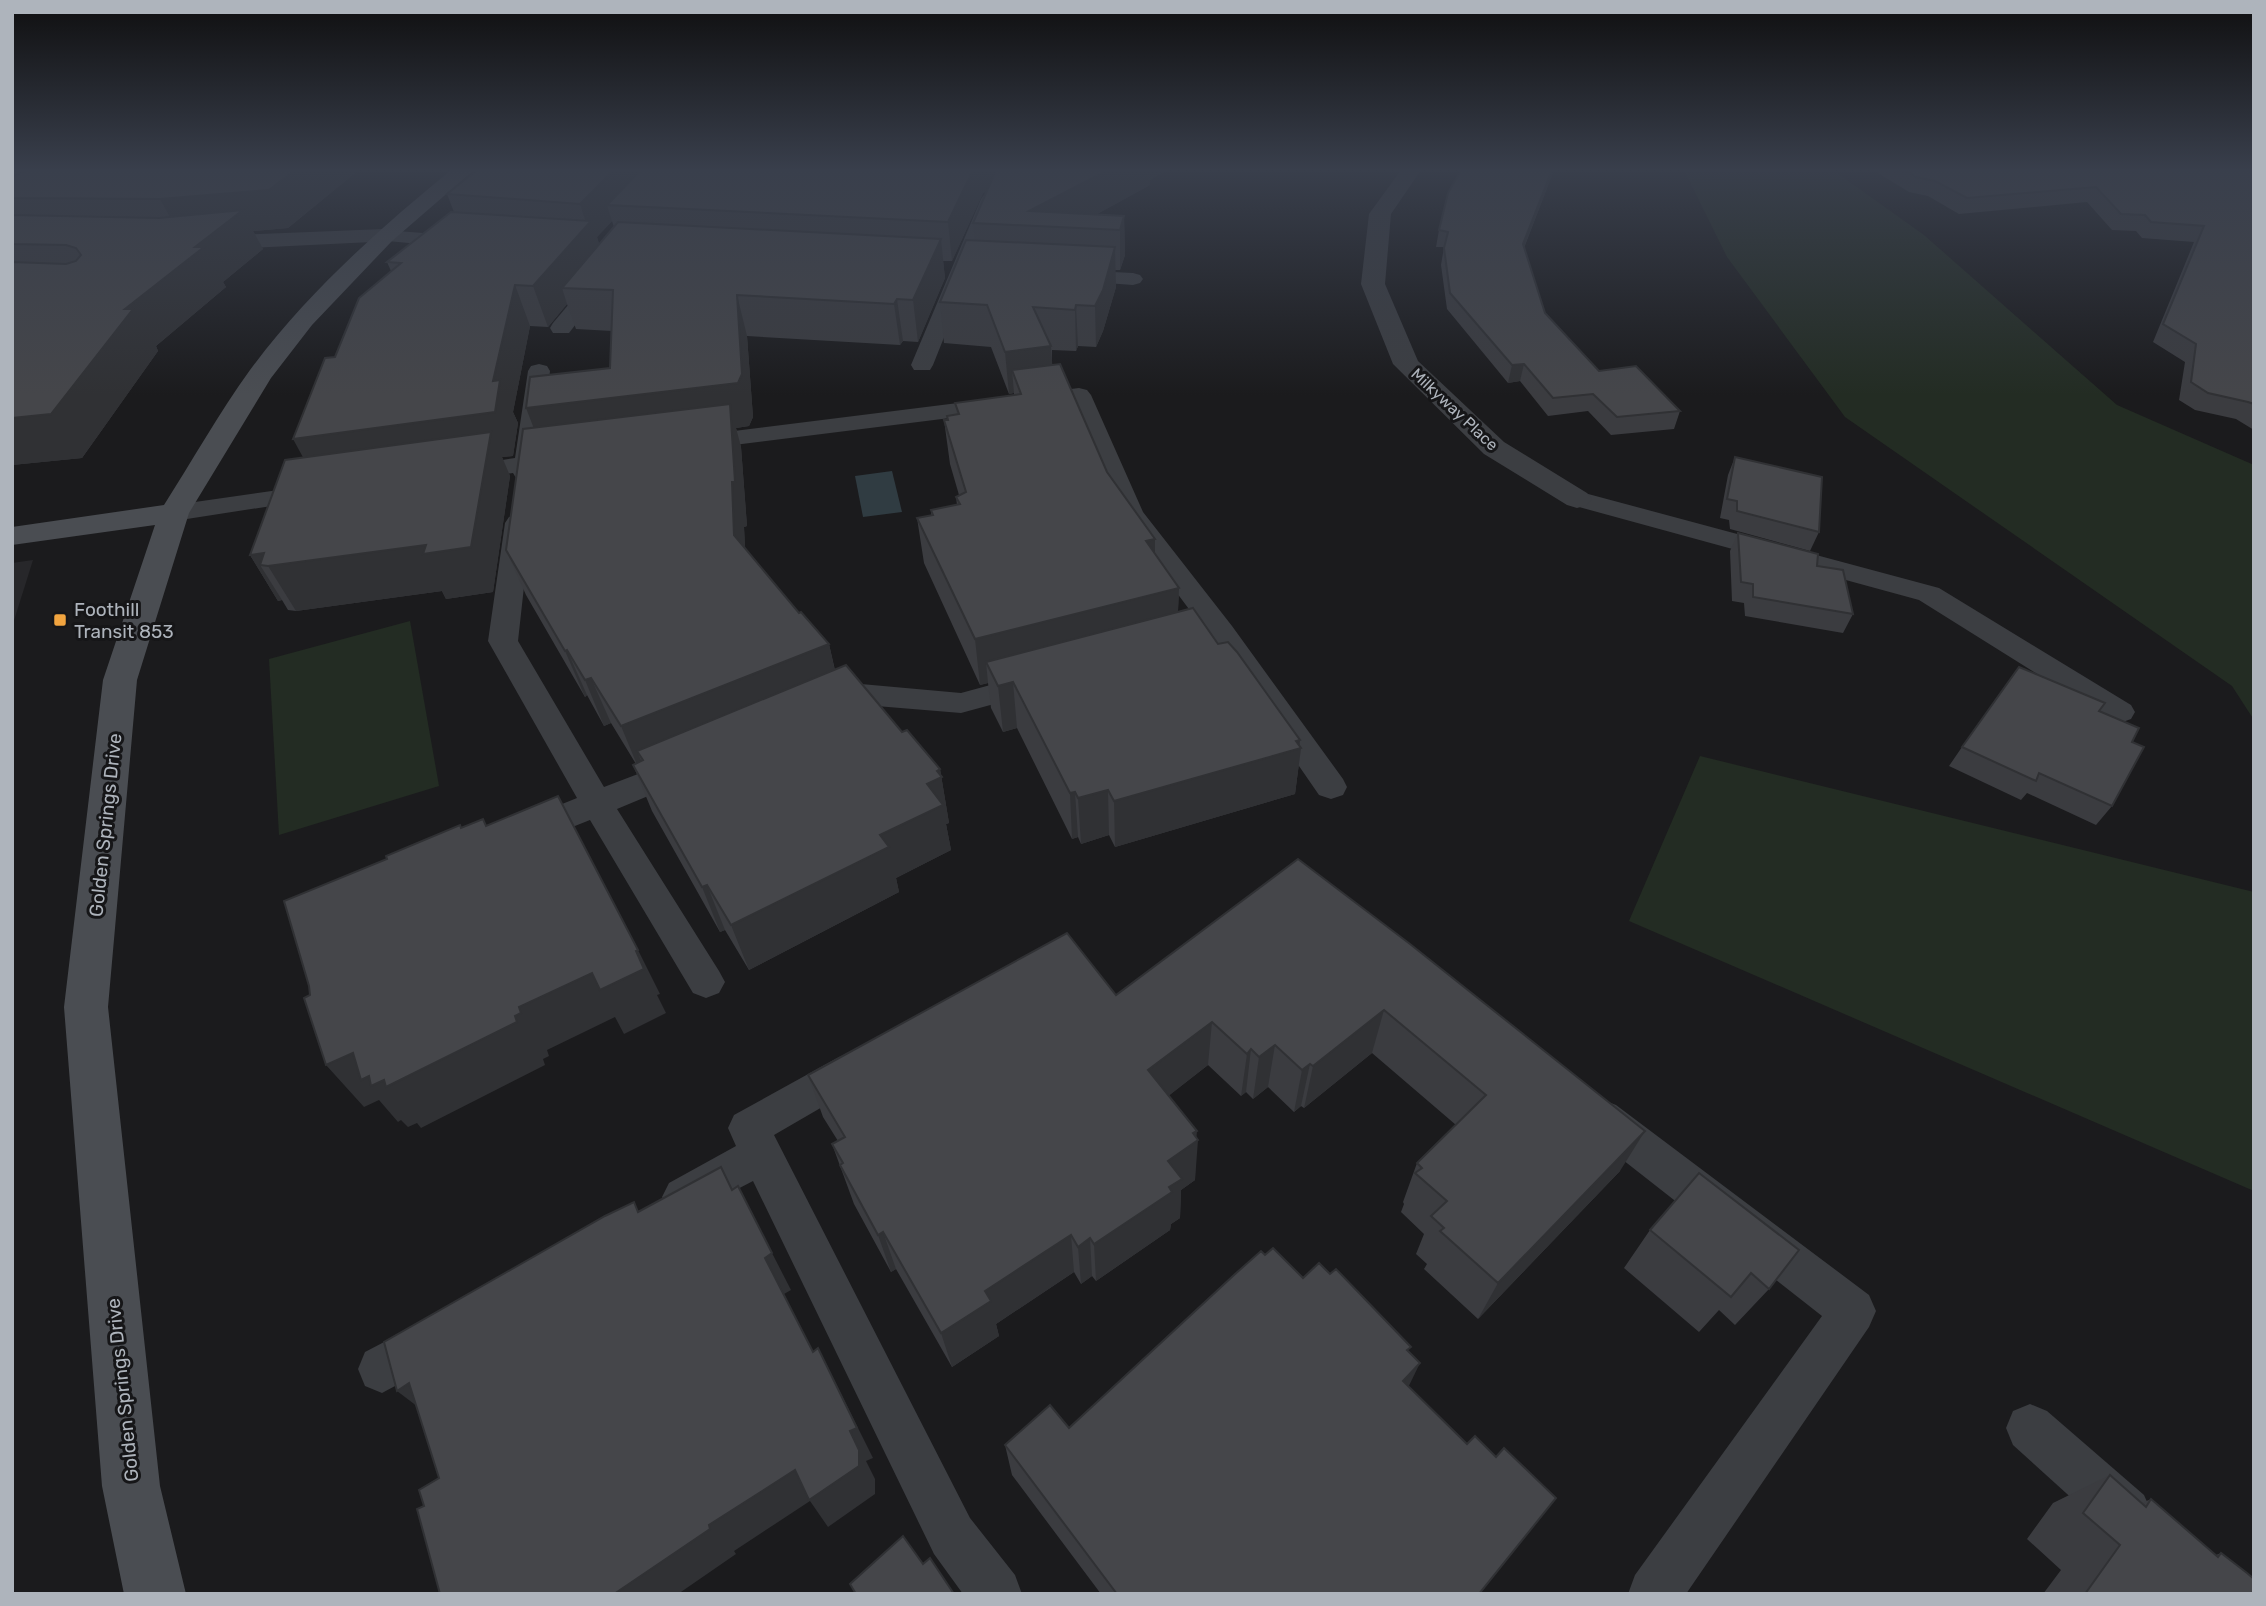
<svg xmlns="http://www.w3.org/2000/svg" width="2266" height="1606" font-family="Rubik,sans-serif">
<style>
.built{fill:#27272a}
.green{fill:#232c23}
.water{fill:#303c42}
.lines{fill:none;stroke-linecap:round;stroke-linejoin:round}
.lane{fill:#3c3e42;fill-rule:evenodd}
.street{fill:#3c3e42;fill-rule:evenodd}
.secondary{fill:#4a4d52;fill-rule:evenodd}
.wall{fill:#3b3c40;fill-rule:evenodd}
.shaded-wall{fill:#303134}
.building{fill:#45464a;stroke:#303134;stroke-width:2}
.poi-dot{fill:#f1a43f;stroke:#161618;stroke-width:2.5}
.labels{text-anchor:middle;stroke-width:6;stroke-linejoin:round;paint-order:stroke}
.far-street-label{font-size:16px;fill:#aeb4bc;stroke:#161618}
.poi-label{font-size:19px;fill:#aeb4bc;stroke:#161618;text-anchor:start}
.street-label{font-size:19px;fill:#aeb4bc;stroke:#161618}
</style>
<rect width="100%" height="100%" fill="#1b1b1d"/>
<path class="built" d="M33,560L12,627V563Z"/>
<g class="green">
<path d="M1684,170H1833L1924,235L2117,405L2254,465V720L2232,686L1845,417L1727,257Z"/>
<path d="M410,621L439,786L279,835L269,659Z"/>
<path d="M1700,756L2254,892V1191L1629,921Z"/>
</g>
<path class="water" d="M892,471L902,512L863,517L855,476Z"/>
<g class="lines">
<g class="lane">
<path d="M1036,170H1059L998,202L933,365L930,370H914L911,365L981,199L984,195Z"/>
<path d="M384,230L462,236L472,242L462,248L377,240L374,236Z"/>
<path d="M1072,270L1133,273L1140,275L1143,279L1140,283L1133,285L1065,280L1062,276L1065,272Z"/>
<path d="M599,275L606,277L609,281L606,285L569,333H553L550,328L553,323L592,277Z"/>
<path d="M539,364L547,366L550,371L540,455L564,452L573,454L576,459L573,464L538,470L534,478L525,480L516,478L513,473L461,480L452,478L449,473L452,468L515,458L528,371L531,366Z"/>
<path d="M1079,388L1087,390L1091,395L1143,512L1232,626L1343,779L1347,787L1343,795L1331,799L1319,795L1212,640L1118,514L1071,403L694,450L685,448L682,443L685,438L694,436Z"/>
<path d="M314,485L323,488L327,493L323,498L174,521L165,519L161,513L165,507L174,505Z"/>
<path d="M1577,491L1939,588L2131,705L2135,712L2131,719L2120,723L2109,719L1919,600L1568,504L1564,499L1568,494Z"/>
<path d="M518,515L527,517L531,523L518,641L604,787L685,756L696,760L701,768L696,776L617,809L719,971L725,982L719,993L706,998L693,993L590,820L527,845L515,841L510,832L515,823L577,798L488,641L505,523L509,517Z"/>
<path d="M1034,673L1045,676L1049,683L1045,690L961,713L864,705L828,718L817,715L813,708L817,701L861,684L961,693Z"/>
<path d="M853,1051L867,1057L873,1069L867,1081L774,1135L970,1518L1015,1575L1022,1594H963L934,1554L753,1181L684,1217L669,1211L662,1197L669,1183L736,1146L728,1128L734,1115L839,1057Z"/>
<path d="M1601,1099L1616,1105L1869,1295L1876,1311L1869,1327L1686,1594H1628L1635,1575L1822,1316L1586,1131L1580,1118L1586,1105Z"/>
<path d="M430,1318L447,1324L453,1341L447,1358L382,1393L365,1386L358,1369L365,1352Z"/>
<path d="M2030,1404L2047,1411L2144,1495L2152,1513L2144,1531L2126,1539L2108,1531L2013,1445L2006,1428L2013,1411Z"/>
</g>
<g class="street">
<path d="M1401,170H1421L1391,214L1385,284L1418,361L1504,442L1587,493L1592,499L1587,505L1577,508L1567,505L1484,454L1393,364L1361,284L1369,214Z"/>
<path d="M384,229L392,231L395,236L392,241L207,250L199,248L196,243L199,238L207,236Z"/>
</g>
<path class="secondary" d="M451,170H474L392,241L312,325L271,378L189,513L137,680L108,1007L160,1486L186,1594H124L102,1486L64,1007L103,680L155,525L12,545V527L164,505C192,461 219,413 250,370C307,293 378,230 451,170Z"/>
</g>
<g class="wall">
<path d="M12,170H354L355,173L288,228L253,231L263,249L223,282L226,287L156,346L158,351L82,458L12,465Z"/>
<path d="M477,170H1167L1150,180V185L1097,214L1124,216L1125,255L1120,270H1115L1116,287L1103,331L1096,347L1078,346L1076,351L1052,350V365L1107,472L1155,539V554L1179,588L1178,611L1218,644L1300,740L1299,746L1301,748L1295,794L1115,847L1109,835L1081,844L1078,837L1072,839L1017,728L1003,732L991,708L988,683L980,685L924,563L917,518L931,515V510L957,505L956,497L959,495L950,464L944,420H947V416L957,415L955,403L1014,395V393L1009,394L991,347L944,343L940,302L975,240L973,223L987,191L983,193L952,261H943L945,278L918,342L903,341L900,345L747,336L753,417L749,426L736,428L741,447L747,526L744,527L745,549L799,613L829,644L835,670L902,732L940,769L949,823L946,824L951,850L896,878L899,892L749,970L725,930L720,932L652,811L633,765L636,764L611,723L604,726L587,695L585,697L526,595L506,550L533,427L610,368L612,331L576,329L567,304L548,327L530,326L513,412L518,423L513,456L502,457L510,476L493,592L446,599L442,591L296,611L288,610L282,600L278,601L250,555L303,458L335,357L391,271L387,262L454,212L447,194ZM612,221L614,227L599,244L597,237Z"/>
<path d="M1461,170H1554L1524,248L1545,313L1599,371L1680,411L1674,429L1611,435L1588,411L1548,416L1520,381L1508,383L1447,309L1441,265L1444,247H1436L1439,230Z"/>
<path d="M1873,170H2254V430L2236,419L2195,410L2179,400L2185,362L2153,342L2194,242L2142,238L2136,231L2112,230L2087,202L1959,214L1928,196L1909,192Z"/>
<path d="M1735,457L1819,532L1810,551L1730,529L1729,520L1720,518L1728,475Z"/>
<path d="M1738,533L1817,566L1853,614L1843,633L1745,616L1744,603L1732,601L1730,551Z"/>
<path d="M2099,711L2132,742L2112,806L2096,825L2027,793L2021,800L1949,766L1962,747Z"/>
<path d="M1298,859L1620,1171L1478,1319L1424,1269L1427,1264L1416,1254L1424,1234L1401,1212L1404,1204L1403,1202L1417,1163L1456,1125L1372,1053L1304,1108L1301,1106L1294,1112L1268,1087L1253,1099L1246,1092L1241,1096L1208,1065L1168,1096L1196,1137L1195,1180L1181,1190L1180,1218L1171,1224L1170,1230L1096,1281L1092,1276L1081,1284L1074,1272L996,1324L999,1336L952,1367L896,1269L891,1272L854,1204L832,1144L838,1141L823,1117L808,1075L1116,995Z"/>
<path d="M1699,1173L1769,1289L1735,1325L1719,1310L1699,1332L1624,1268L1650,1230Z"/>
<path d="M1265,1255L1303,1278L1409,1352V1387L1479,1594H1101L1012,1475L1005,1445L1069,1428Z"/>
<path d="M2110,1475L2142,1503L2151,1499L2216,1555L2221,1553L2254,1594H2043L2061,1570L2027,1539L2053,1503Z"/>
</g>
<g class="shaded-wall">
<path d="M295,170H354L355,173L288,228L253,231L263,249L223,282L226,287L156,346L158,351L82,458L12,465V418L125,309L195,247L181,237L160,199Z"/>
<path d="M614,170H688L607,205L612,221L597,237L604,260L562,288L567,304L548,327L533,286L587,226L580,204Z"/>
<path d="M973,170H1029L983,193L952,261L948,222Z"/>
<path d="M1108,170H1167L1150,180V185L1072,228L1029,211Z"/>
<path d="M1552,170H1554L1519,260L1523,244Z"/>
<path d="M1124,216L1125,255L1120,270V230Z"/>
<path d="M941,239L945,278L918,342L913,300Z"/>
<path d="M1115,247L1116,287L1103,331L1096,347L1095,306Z"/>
<path d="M515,285L530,326L513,412L518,423L513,456L502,457L510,476L493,592L446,599L442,591L296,611L268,566L260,565L282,600L278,601L250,555L317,483L293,439L493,381Z"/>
<path d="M737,295L747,336L753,417L749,426L736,428L741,447L747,526L744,527L747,580L734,535L732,482L543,452L526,408L738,383Z"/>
<path d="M897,299L903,341L900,345L894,304Z"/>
<path d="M1076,305L1078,346L1076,351L1075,310Z"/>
<path d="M1051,346L1054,389L1012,370L1014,393L1009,394L1005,352Z"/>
<path d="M1524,364L1520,381L1508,383L1512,365Z"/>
<path d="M1155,539V584L1146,541Z"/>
<path d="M1179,588L1177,633L986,662L988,683L980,685L975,639Z"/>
<path d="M829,644L839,690L643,760L637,751L645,770L640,772L621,726Z"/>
<path d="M567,650L587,695L585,697L565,651Z"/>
<path d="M591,678L611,723L604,726L585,680Z"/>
<path d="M1013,682L1017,728L1003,732L998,686Z"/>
<path d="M1300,740L1299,749L1301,748L1295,794L1115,847L1114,801Z"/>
<path d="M940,769L949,823L946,824L951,850L896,878L899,892L749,970L731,925L880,835L927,784L937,771Z"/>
<path d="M1108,790L1109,835L1081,844L1078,798Z"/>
<path d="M1075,792L1078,837L1072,839L1070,793Z"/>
<path d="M707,885L725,930L720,932L702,887Z"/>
<path d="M638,950L660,994L657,995L666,1013L624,1034L615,1017L547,1050L549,1056L543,1059L545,1065L421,1128L417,1123L408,1127L401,1120L398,1122L379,1100L364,1107L326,1065L353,1053L515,1016L519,1007Z"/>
<path d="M1384,1010L1372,1053L1304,1108L1313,1066Z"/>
<path d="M1212,1022L1208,1065L1148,1112V1070Z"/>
<path d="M1275,1045L1268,1087L1253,1099L1259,1057Z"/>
<path d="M1251,1049L1246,1092L1241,1096L1247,1054Z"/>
<path d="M1310,1064L1301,1106L1294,1112L1302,1070Z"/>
<path d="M1197,1131L1196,1142L1198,1140L1195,1180L1181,1190L1180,1218L1171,1224L1170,1230L1096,1281L1094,1244L1168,1161L1193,1133Z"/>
<path d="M1645,1131L1620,1171L1478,1319L1498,1283Z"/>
<path d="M883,1232L896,1269L891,1272L878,1235Z"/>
<path d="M1071,1235L1074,1272L996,1324L999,1336L952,1367L941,1333L985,1291Z"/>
<path d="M1090,1238L1092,1276L1081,1284L1078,1247Z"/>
<path d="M772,1253L791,1290L784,1294L765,1258Z"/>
<path d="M818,1348L873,1458L866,1461L875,1479V1494L828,1527L810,1501L734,1551L736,1554L678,1594H614L709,1525L850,1431Z"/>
<path d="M1420,1363L1404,1396L1403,1381Z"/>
<path d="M409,1383L438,1422L397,1391Z"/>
</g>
<g class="building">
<path d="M12,170H21L17,175L12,177Z"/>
<path d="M26,170H295L269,190L160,199L12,198V177Z"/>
<path d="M477,170H614L580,204L447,194Z"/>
<path d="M641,170H973L948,222L607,205Z"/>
<path d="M996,170H1108L1029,211L1124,216L1120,230L973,223Z"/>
<path d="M1461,170H1552L1523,244L1545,313L1599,371L1636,366L1680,411L1617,417L1593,394L1553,398L1524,364L1512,365L1450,293L1444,248L1448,232L1439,230L1448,193Z"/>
<path d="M1905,170H2254V404L2248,402L2208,393L2191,382L2196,344L2163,324L2204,226L2151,222L2145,215L2121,214L2096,187L1967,198L1935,181L1916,177Z"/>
<path d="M243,210L195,247H204L125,309H133L51,414L12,418V262L66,264L76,261L81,255L76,248L66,245L12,244V215L159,218Z"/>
<path d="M451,212L591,221L533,286L515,285L493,381L500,380L495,412L293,439L325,358L335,357L359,298L401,263L387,262Z"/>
<path d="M618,222L941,239L913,300L897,299L894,304L737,295L742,374L738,383L526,408L530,377L610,368L613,290L562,288Z"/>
<path d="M966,240L1115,247L1103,290L1095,306L1076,305L1075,310L1033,307L1051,346L1005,352L987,305L940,302Z"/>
<path d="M1060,364L1107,472L1155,539L1146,541L1179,588L975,639L917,518L933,515L931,510L960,504L956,497L966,492L944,420H948L947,416L959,414L955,403L1021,394L1012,370Z"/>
<path d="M730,404L735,482H732L734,535L799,613L801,612L829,644L621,726L591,678L585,680L567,650L565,651L506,550L523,429Z"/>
<path d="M491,432L471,547L423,554L426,545L268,566L260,565L264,553L250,555L285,460Z"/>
<path d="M1735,457L1822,477L1819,532L1737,511V501L1727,499Z"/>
<path d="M1738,533L1818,554L1817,566L1843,570L1853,614L1753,597V584L1741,582Z"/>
<path d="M1193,608L1218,644L1228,642L1237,652L1300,740L1296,741L1301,748L1114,801L1108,790L1078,798L1075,792L1070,793L1013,682L998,686L986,662Z"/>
<path d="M846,665L902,732L907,730L940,769L937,771L942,777L927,784L943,805L880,835L889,847L731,925L707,885L702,887L633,765L643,760L637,751Z"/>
<path d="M2019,667L2105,703L2099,711L2139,728L2132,742L2144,747L2112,806L2039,773L2036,781L1962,747Z"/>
<path d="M558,796L638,950L636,951L644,969L600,990L592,973L519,1007L521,1013L515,1016L517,1022L386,1087L384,1080L371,1086L369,1076L361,1080L353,1053L326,1065L304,998L310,995L309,986L284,901L387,859L386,856L460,825L461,828L483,819L486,826Z"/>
<path d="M1298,859L1410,944L1645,1131L1498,1283L1440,1231L1444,1228L1431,1216L1447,1201L1415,1173L1422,1168L1417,1163L1486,1095L1384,1010L1313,1066L1310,1064L1302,1070L1275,1045L1259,1057L1251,1049L1247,1054L1212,1022L1148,1070L1197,1131L1193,1133L1198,1140L1168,1161L1182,1179L1169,1187L1172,1192L1094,1244L1090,1238L1078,1247L1071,1235L985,1291L991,1301L941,1333L883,1232L878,1235L840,1165L843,1163L832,1144L845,1137L808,1075L1067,933L1116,995Z"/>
<path d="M721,1167L732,1190L738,1186L772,1253L765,1258L813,1352L818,1348L857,1428L850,1431L859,1450V1466L809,1500L795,1470L709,1525L710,1529L614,1594H440L417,1509L424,1506L419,1490L439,1478L409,1383L397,1391L384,1342L605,1216L634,1202L638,1212Z"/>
<path d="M1699,1173L1799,1250L1769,1289L1751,1273L1731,1297L1650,1230Z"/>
<path d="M1273,1248L1303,1278L1319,1263L1330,1274L1336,1269L1411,1347L1407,1350L1420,1363L1403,1381L1467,1444L1475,1436L1496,1457L1504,1448L1556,1498L1479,1594H1117L1005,1445L1050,1405L1069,1428L1234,1275L1261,1251L1265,1255Z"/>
<path d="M2110,1475L2146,1507L2151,1499L2218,1557L2221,1553L2247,1573L2254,1579V1594H2085L2120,1545L2083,1513Z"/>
<path d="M903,1536L923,1564L930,1558L954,1594H856L850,1584Z"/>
</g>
<linearGradient id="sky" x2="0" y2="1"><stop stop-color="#0f0f10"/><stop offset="0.43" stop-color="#393f4c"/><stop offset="1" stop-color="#393f4c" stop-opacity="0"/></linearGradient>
<rect width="2266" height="395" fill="url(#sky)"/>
<rect class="poi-dot" x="53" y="613" width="14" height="14" rx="3.5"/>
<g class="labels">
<g class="far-street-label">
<text transform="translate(1455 409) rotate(43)" y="6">Milkyway Place</text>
</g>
<g class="poi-label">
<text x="74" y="616">Foothill<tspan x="74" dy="22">Transit 853</tspan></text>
</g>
<g class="street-label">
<text transform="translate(105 825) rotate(-84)" y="7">Golden Springs Drive</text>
<text transform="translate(122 1390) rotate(-96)" y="7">Golden Springs Drive</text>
</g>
</g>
<rect width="2266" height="1606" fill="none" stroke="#aeb4bc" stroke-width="28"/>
</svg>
